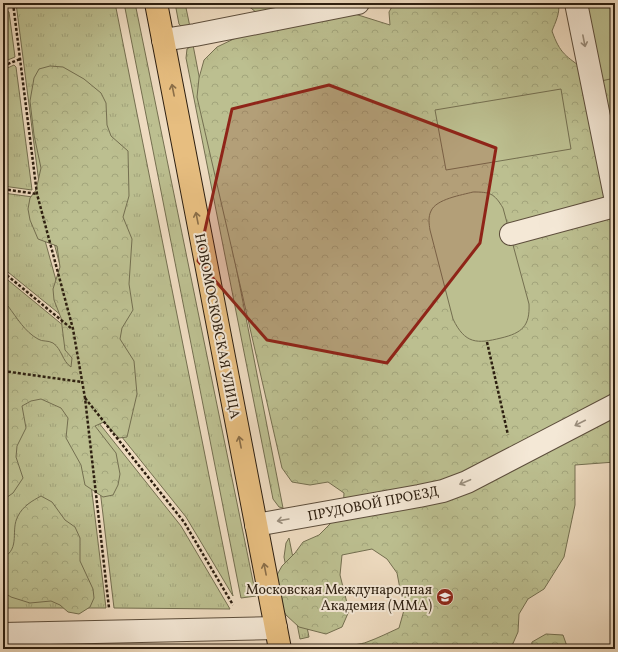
<svg xmlns="http://www.w3.org/2000/svg" width="618" height="652" font-family="Vollkorn,serif">
<style>
.grass{fill:url(#grass-tufts);stroke:#746f50}
.forest{fill:url(#forest-crowns);stroke:#746f50}
.pitch{fill:#bcbf90;stroke:#746f50}
.lines{fill:none;stroke-linecap:round;stroke-linejoin:round}
.minor-casing{stroke:#5d4e3c;stroke-width:24}
.major-casing{stroke:#2d1f10;stroke-width:24}
.path{stroke:#2d1f10;stroke-width:2.5;stroke-dasharray:3 2;stroke-linecap:butt}
.minor{stroke:#f4e8d6;stroke-width:22}
.major{stroke:#e7be80;stroke-width:22}
.oneway{stroke:#9a8e7d}
.oneway2{stroke:#8a6e48}
.marked{fill:#8f2418;fill-opacity:0.2;stroke:#8f2418;stroke-width:3;stroke-linejoin:round}
.labels{text-anchor:middle;stroke-width:4;stroke-linejoin:round;paint-order:stroke}
.street-label{font-size:14px;fill:#2d1f10;stroke:#f4e8d6}
.poi-label{font-size:14px;fill:#2d1f10;stroke:#f4e8d6;text-anchor:end}
</style>
<defs>
<pattern id="grass-tufts" width="24" height="20" patternUnits="userSpaceOnUse"><rect width="24" height="20" fill="#bcbf90"/><path d="M3 7l-1-3M5 7V3M7 7l1-3M15 17l-1-3M17 17v-4M19 17l1-3" fill="none" stroke="#a2a47b"/></pattern>
<pattern id="forest-crowns" width="20" height="18" patternUnits="userSpaceOnUse"><rect width="20" height="18" fill="#bcbf90"/><path d="M2 6a3 3 0 1 1 6 0M12 15a3 3 0 1 1 6 0" fill="none" stroke="#a2a47b"/></pattern>
</defs>
<rect width="100%" height="100%" fill="#eedbc0"/>
<filter id="stains"><feTurbulence type="fractalNoise" baseFrequency=".005" numOctaves="4"/><feColorMatrix values="0 0 0 0 .2 0 0 0 0 .09 0 0 0 0 .02 0 0 0 .5 -.17"/></filter>
<radialGradient id="worn" r=".72"><stop offset=".6" stop-color="#630" stop-opacity="0"/><stop offset="1" stop-color="#630" stop-opacity=".3"/></radialGradient>
<g class="grass">
<path d="M16,3H115L233,596L186,517L89,396L78,332L40,191Z"/>
<path d="M124,3H135L256,596L241,598Z"/>
<path d="M175,3H185L190,27H182L179,24L178,19Z"/>
<path d="M7,11L9,12L15,57L3,62V13Z"/>
<path d="M193,45L283,508L279,507L273,499L186,58L187,49Z"/>
<path d="M14,65L16,67L32,190L3,186V70Z"/>
<path d="M3,193L33,197L67,320L3,268Z"/>
<path d="M3,276L70,331L78,378L3,367Z"/>
<path d="M3,374L79,385L106,608H3Z"/>
<path d="M91,413L181,526L230,609L114,608Z"/>
<path d="M289,538L309,637L300,639L284,557L286,543Z"/>
</g>
<g class="forest">
<path d="M238,3H296L268,15L258,14L251,8Z"/>
<path d="M394,3H558C561,12 555,23 552,31C560,54 566,56 585,70L615,16V462L575,465V505L564,557L544,589L528,599L519,614L518,632L511,648L508,649H343C350,644 360,645 367,642C378,638 388,633 399,628L404,610L397,573L387,559L372,549L342,555L340,575L349,611L342,627L326,634L299,627L286,615L277,599L273,582L282,566L295,553L303,542L319,535L343,511L344,493L328,482L310,485L292,482L282,468L197,97L199,78L204,60L217,47L265,24L355,14L390,25L389,12Z"/>
<path d="M50,66L63,67L84,79L101,93L106,103L107,125L111,136L128,151L129,196L123,217L132,239L129,284L133,310L122,328L120,339L134,361L137,394L127,437L119,438L104,422L95,426L116,453L120,474L118,485L113,495L103,497L85,485L81,465L66,438L68,418L61,408L41,399L31,401L22,406L26,428L17,446L16,457L23,478L13,493L3,500V304L8,306C17,318 25,332 38,339C42,342 48,340 53,343C62,349 62,361 71,367L72,358L65,350L61,318L54,300L53,289L60,267L57,246L38,239L30,220L28,209L30,198L36,190L41,168L34,135L30,101L34,78L39,69Z"/>
<path d="M41,496L52,502L65,520L75,527L80,538V561L93,589L94,598L90,607L79,614L68,612L60,605L51,601L30,603L11,597L3,592V558C21,548 10,530 18,516C23,506 32,501 41,496Z"/>
<path d="M546,634L563,635L568,649H531L532,642Z"/>
</g>
<g class="pitch">
<path d="M586,3H615V78L601,81Z"/>
<path d="M561,89L571,149L446,170L435,110Z"/>
<path d="M473,192C490,192 494,193 503,208L529,304C530,326 522,333 501,338C477,344 465,344 453,319L430,230C429,224 428,217 431,211C436,199 462,195 473,192Z"/>
</g>
<g class="lines">
<defs>
<g id="minor">
<path d="M576,3L615,196"/>
<path d="M163,40L195,35L358,3"/>
<path d="M511,234L615,206"/>
<path d="M256,525L419,496L443,491L467,482L615,405"/>
<path d="M3,634L276,628"/>
</g>
<path id="major" d="M156,3L280,649"/>
</defs>
<use href="#minor" class="minor-casing"/>
<use href="#major" class="major-casing"/>
<g class="path">
<path d="M13,3L37,194L73,329L85,398L109,608"/>
<path d="M3,8L12,3"/>
<path d="M3,66L20,59"/>
<path d="M3,189L37,194"/>
<path d="M3,272L72,329"/>
<path d="M487,342L508,435"/>
<path d="M3,371L82,382"/>
<path d="M85,398L184,522L233,605"/>
</g>
<use href="#minor" class="minor"/>
<use href="#major" class="major"/>
</g>
<defs><path id="oneway-shaft" d="M-6 0H5M1.5-3L5.5 0L1.5 3" fill="none" stroke-width="1.6" stroke-linecap="round" stroke-linejoin="round"/></defs>
<g class="oneway">
<use href="#oneway-shaft" transform="translate(584 41) rotate(79)"/>
<use href="#oneway-shaft" transform="translate(580 423) rotate(153)"/>
<use href="#oneway-shaft" transform="translate(465 482) rotate(157)"/>
<use href="#oneway-shaft" transform="translate(283 520) rotate(170)"/>
</g>
<g class="oneway2">
<use href="#oneway-shaft" transform="translate(173 90) rotate(-101)"/>
<use href="#oneway-shaft" transform="translate(197 218) rotate(-101)"/>
<use href="#oneway-shaft" transform="translate(240 442) rotate(-101)"/>
<use href="#oneway-shaft" transform="translate(265 569) rotate(-101)"/>
</g>
<path class="marked" d="M329,85L496,148L480,243L387,363L267,340L198,261L232,109Z"/>
<defs>
<symbol id="university-disc" viewBox="-11 -11 22 22"><circle r="9.5" fill="#8f2418" stroke="#f4e8d6"/><path d="M0-5L7-2L0 1L-7-2ZM-4 1L0 2.5L4 1V4Q0 6-4 4Z" fill="#fff"/></symbol>
</defs>
<g fill-rule="evenodd">
<use href="#university-disc" x="435" y="587" width="20" height="20"/>
</g>
<g class="labels">
<g class="street-label">
<text transform="translate(218 326) rotate(79)" y="5">НОВОМОСКОВСКАЯ УЛИЦА</text>
<text transform="translate(373 503) rotate(-11)" y="5">ПРУДОВОЙ ПРОЕЗД</text>
</g>
<g class="poi-label">
<text x="432" y="594">Московская Международная<tspan x="432" dy="16">Академия (ММА)</tspan></text>
</g>
</g>
<rect width="618" height="652" fill="none" stroke="#eedbc0" stroke-width="16"/>
<rect x="4" y="4" width="610" height="644" fill="none" stroke="#2d1f10" stroke-width="2"/>
<rect x="8" y="8" width="602" height="636" fill="none" stroke="#2d1f10"/>
<rect width="100%" height="100%" filter="url(#stains)"/>
<rect width="100%" height="100%" fill="url(#worn)"/>
</svg>
